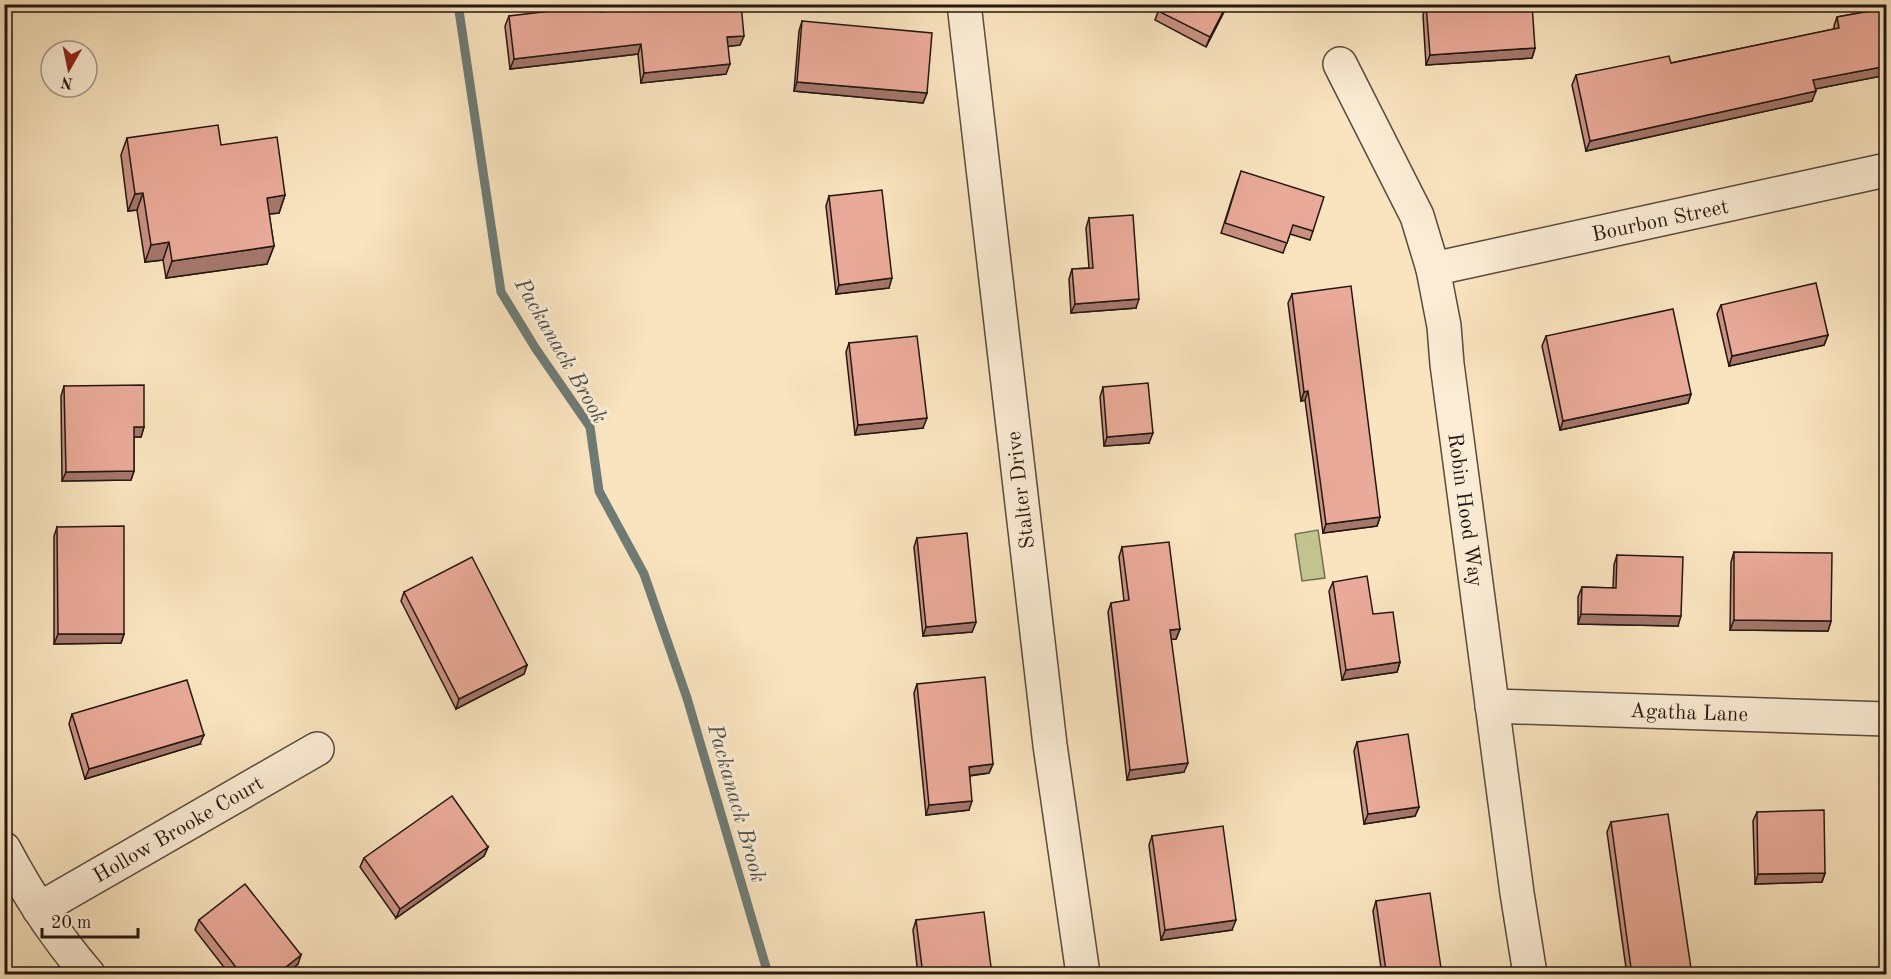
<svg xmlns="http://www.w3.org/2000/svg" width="1891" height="979" font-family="'Old Standard TT',serif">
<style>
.green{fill:#c2c38f;stroke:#736d50;stroke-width:1.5}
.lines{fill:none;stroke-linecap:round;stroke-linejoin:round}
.stream{stroke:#6e7b75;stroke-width:9}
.street-casing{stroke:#594a3c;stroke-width:36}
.street{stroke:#fbedd5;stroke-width:33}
.wall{fill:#c99284;stroke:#241711;stroke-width:1.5}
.shaded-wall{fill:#a4776b;stroke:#241711;stroke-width:1.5}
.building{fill:#eaaa99;stroke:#241711;stroke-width:1.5}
.labels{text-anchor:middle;stroke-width:6;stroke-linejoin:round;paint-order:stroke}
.street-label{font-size:21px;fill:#241711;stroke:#fbedd5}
.water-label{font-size:22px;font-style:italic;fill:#4f514b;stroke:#fbedd5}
</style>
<rect width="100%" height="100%" fill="#f9e4bf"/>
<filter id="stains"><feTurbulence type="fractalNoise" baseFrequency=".00333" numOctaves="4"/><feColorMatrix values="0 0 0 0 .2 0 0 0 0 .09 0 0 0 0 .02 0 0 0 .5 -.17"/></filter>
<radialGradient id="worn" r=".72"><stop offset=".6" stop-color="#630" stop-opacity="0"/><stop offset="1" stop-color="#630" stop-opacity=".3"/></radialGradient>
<path class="green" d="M1318,530L1325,578L1302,581L1295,534Z"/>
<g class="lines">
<path class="stream" d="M458,4L501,292L536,349L590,427L599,491L644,574L687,698L768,974"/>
<defs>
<g id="street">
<path d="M964,4L1050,745L1083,974"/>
<path d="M1340,64L1417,216L1433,269L1444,326L1447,364L1517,893L1530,974"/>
<path d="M1433,269L1886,170"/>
<path d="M1492,706L1886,719"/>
<path d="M4,849C28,894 55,936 88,974"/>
<path d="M39,909L317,749"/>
</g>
</defs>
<use href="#street" class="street-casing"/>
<use href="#street" class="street"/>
</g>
<g class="wall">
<path d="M1161,4H1228L1206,47L1155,20Z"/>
<path d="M1426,5L1535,48L1532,58L1426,65L1423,15Z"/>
<path d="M1887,8V75L1815,89L1812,101L1586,151L1572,85L1576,75L1671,63L1834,29V26L1837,17Z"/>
<path d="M601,12L740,45L728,46L726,74L641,83L638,54L510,69L505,26L509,16Z"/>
<path d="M802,21L927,93L923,103L794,91L799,31Z"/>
<path d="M127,138L285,195L279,213L269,214L274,246L267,264L166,278L163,260L145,262L137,210L128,211L121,155Z"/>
<path d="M1238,180L1313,231L1310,240L1290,234L1283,253L1221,233Z"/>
<path d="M829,196L889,288L836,294L826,206Z"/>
<path d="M1089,218L1136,308L1071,313L1069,279L1072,269L1089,268L1086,228Z"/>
<path d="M1292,294L1380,517L1377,526L1323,533L1305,400L1301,401L1288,303Z"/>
<path d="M1721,305L1828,335L1824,345L1729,366L1717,314Z"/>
<path d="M1546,336L1691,394L1688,403L1560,430L1542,346Z"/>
<path d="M849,343L923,428L855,435L846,352Z"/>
<path d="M64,386L144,427L141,437H134V471L131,480L62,481L61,396Z"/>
<path d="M1103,387L1149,443L1104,446L1100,397Z"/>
<path d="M57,527L124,634L121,643L54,644V536Z"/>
<path d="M917,538L976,622L972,632L923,636L914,547Z"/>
<path d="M1122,547L1180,629L1176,639H1171L1184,772L1127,780L1108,612L1111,603L1124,601L1119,557Z"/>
<path d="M1734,552L1831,621L1828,631L1730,630L1731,562Z"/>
<path d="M1617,555L1678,626L1578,624V597L1582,587L1613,588L1614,565Z"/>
<path d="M1333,582L1373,614L1400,662L1397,672L1342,680L1329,591Z"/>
<path d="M404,592L527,665L524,674L456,709L401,601Z"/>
<path d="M917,684L993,764L989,773L970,776L969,810L926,815L914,693Z"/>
<path d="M72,714L200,744L85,779L69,724Z"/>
<path d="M1357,742L1419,807L1415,816L1364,824L1354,751Z"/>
<path d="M1757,812L1825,873L1822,882L1755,884L1753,821Z"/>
<path d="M1611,822L1692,975H1627L1607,832Z"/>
<path d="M1152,836L1232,930L1161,940L1149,845Z"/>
<path d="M488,847L484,856L396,918L360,867L364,858Z"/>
<path d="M1376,901L1442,975H1382L1373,911Z"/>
<path d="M199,920L298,964L285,975H230L195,930Z"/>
<path d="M916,920L992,975H918L913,930Z"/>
</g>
<g class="shaded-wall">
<path d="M1227,4H1228L1206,47L1210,37Z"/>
<path d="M744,36L740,45L723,47L727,37Z"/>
<path d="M641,44L638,54L510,69L514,59Z"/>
<path d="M1535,48L1532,58L1426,65L1430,55Z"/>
<path d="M730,64L726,74L641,83L644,73Z"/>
<path d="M1887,66V75L1810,90L1813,80Z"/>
<path d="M797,82L927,93L923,103L794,91Z"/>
<path d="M1816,91L1812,101L1586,151L1590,141Z"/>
<path d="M143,193L137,210L128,211L135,194Z"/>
<path d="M285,195L279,213L260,215L267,198Z"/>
<path d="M169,242L163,260L145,262L151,245Z"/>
<path d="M274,246L267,264L166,278L172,261Z"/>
<path d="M892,278L889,288L836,294L839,285Z"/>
<path d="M1139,299L1136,308L1071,313L1075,304Z"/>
<path d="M1828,335L1824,345L1729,366L1732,356Z"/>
<path d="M1308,391L1305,400L1301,401L1304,392Z"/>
<path d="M1691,394L1688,403L1560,430L1563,421Z"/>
<path d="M927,418L923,428L855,435L858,425Z"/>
<path d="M134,427H144L141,437H130Z"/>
<path d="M1153,433L1149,443L1104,446L1107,437Z"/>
<path d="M134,471L131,480L62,481L66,472Z"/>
<path d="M1380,517L1377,526L1323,533L1326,524Z"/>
<path d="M1581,614L1681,616L1678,626L1578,624Z"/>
<path d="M1734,620L1831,621L1828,631L1730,630Z"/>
<path d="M976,622L972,632L923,636L926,627Z"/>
<path d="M1180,629L1176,639L1167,640L1170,630Z"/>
<path d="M58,634H124L121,643L54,644Z"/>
<path d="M1400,662L1397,672L1342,680L1346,670Z"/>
<path d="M527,665L524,674L456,709L459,699Z"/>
<path d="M204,735L200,744L85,779L89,769Z"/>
<path d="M1188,763L1184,772L1127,780L1130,770Z"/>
<path d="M993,764L989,773L965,776L969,767Z"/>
<path d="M972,801L969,810L926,815L929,805Z"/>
<path d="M1419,807L1415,816L1364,824L1368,814Z"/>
<path d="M488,847L484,856L396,918L400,909Z"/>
<path d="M1825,873L1822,882L1755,884L1758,874Z"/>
<path d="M1236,920L1232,930L1161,940L1165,930Z"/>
<path d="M301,955L298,964L285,975H276Z"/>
<path d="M1406,968L1403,975H1385L1386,971Z"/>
</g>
<g class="building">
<path d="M677,4H741L744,36L727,37L730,64L644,73L641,44L514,59L509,16L601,5V12Z"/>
<path d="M1161,4H1227L1210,37L1158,11Z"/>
<path d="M1439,4H1532L1535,48L1430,55L1426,5Z"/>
<path d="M1887,8V66L1813,80L1816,91L1590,141L1576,75L1669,56L1671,63L1839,28L1837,17Z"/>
<path d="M802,21L932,33L927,93L797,82Z"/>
<path d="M218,125L221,145L277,137L285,195L267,198L274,246L172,261L169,242L151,245L143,193L135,194L127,138Z"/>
<path d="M1241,171L1324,197L1313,231L1293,225L1287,243L1225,223Z"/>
<path d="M882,190L892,278L839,285L829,196Z"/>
<path d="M1133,215L1139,299L1075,304L1072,269L1093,268L1089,218Z"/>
<path d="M1816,283L1828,335L1732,356L1721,305Z"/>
<path d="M1351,286L1380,517L1326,524L1308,391L1304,392L1292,294Z"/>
<path d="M1673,309L1691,394L1563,421L1546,336Z"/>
<path d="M917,336L927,418L858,425L849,343Z"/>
<path d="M1148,383L1153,433L1107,437L1103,387Z"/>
<path d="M144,385V427H134V471L66,472L64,386Z"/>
<path d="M124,526V634H58L57,527Z"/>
<path d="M967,533L976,622L926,627L917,538Z"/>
<path d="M1169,542L1180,629L1170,630L1188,763L1130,770L1111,603L1129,600L1122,547Z"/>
<path d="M1734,552L1832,553L1831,621L1734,620Z"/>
<path d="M1617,555L1683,557L1681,616L1581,614L1582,587L1616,588Z"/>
<path d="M472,557L527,665L459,699L404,592Z"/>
<path d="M1367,576L1373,614L1393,612L1400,662L1346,670L1333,582Z"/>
<path d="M985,677L993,764L969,767L972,801L929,805L917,684Z"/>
<path d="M187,680L204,735L89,769L72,714Z"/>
<path d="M1408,734L1419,807L1368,814L1357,742Z"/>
<path d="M452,796L488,847L400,909L364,858Z"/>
<path d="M1824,810L1825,873L1758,874L1757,812Z"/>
<path d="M1668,814L1692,975H1632L1611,822Z"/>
<path d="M1223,826L1236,920L1165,930L1152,836Z"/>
<path d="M245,884L301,955L276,975H242L199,920Z"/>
<path d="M1430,893L1442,975H1407L1406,968L1386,971L1376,901Z"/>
<path d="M984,912L992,975H923L916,920Z"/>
</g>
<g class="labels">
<g class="street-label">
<text transform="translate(1660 220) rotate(-12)" y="7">Bourbon Street</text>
<text transform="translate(1020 490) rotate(-97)" y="7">Stalter Drive</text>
<text transform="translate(1466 510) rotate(82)" y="7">Robin Hood Way</text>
<text transform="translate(1689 712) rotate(2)" y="7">Agatha Lane</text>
<text transform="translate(178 829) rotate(-30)" y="7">Hollow Brooke Court</text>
</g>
<g class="water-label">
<text transform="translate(562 350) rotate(60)" y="8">Packanack Brook</text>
<text transform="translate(738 803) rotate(74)" y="8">Packanack Brook</text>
</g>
</g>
<rect width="1891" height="979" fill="none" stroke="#f9e4bf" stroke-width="24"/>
<rect x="6" y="6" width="1879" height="967" fill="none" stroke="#241711" stroke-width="3"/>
<rect x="12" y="12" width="1867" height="955" fill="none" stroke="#241711" stroke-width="1.5"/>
<g transform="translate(69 69) rotate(189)"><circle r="28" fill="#fbedd5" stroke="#a59787" stroke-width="1.5"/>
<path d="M0-4.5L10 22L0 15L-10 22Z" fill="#8f2418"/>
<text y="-9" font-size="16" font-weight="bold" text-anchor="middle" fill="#241711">N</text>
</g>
<path d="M42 928v9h96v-9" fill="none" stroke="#241711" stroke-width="3"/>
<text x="51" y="928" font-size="18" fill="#241711" stroke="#fbedd5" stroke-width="4.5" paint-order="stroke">20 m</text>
<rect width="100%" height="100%" filter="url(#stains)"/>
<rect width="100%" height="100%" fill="url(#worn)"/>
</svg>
